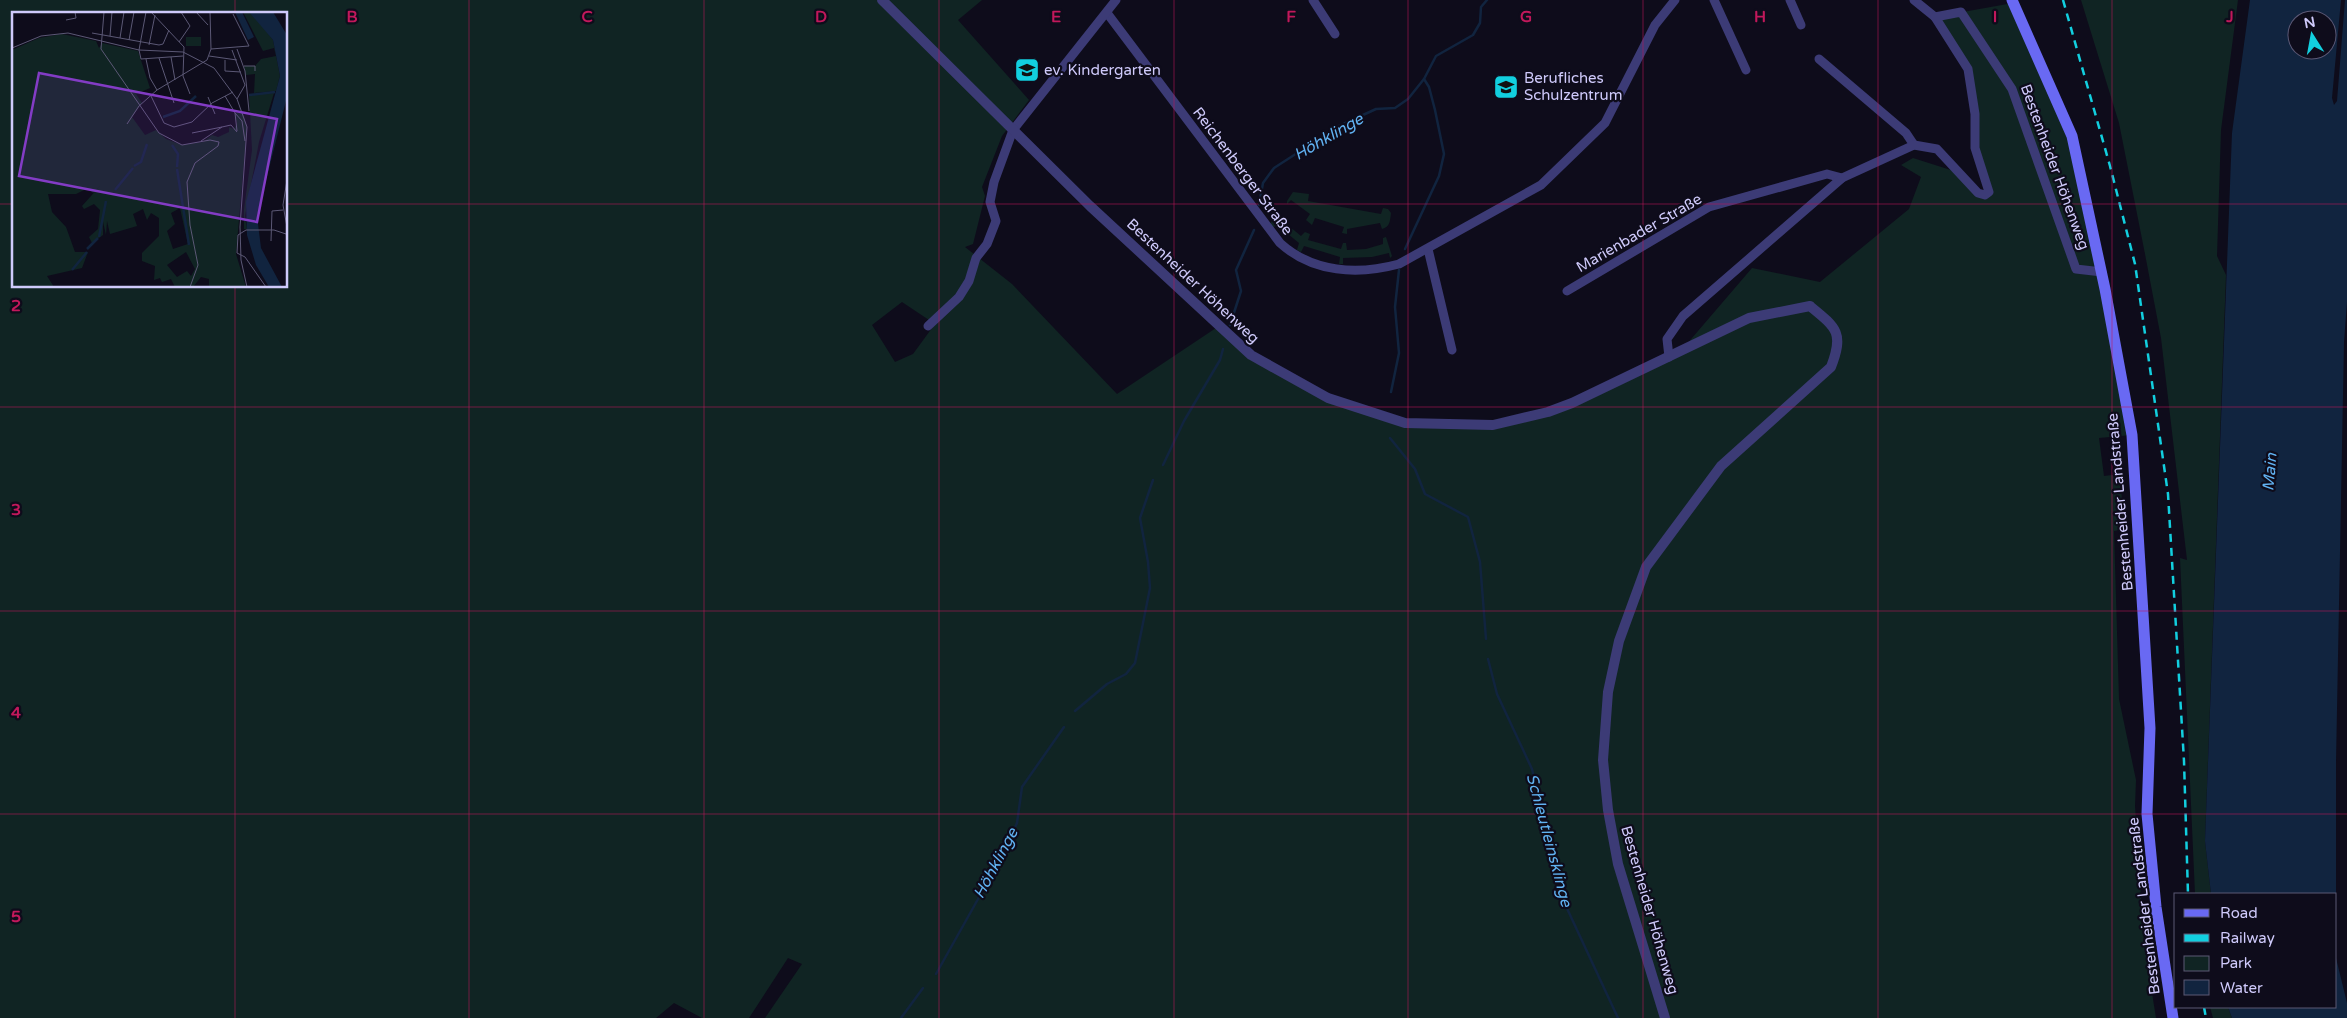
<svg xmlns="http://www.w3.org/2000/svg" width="2347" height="1018" font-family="'Varela Round',sans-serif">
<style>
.green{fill:#102423;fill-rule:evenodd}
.water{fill:#11243f;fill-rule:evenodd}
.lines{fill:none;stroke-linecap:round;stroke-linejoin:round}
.stream{stroke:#11243f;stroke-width:2.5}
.minor{stroke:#3c3b76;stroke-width:9}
.tertiary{stroke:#3c3b76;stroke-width:10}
.secondary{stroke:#6969f3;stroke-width:11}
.rail{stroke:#12cfdf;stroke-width:2.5;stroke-dasharray:8 6;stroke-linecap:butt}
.grid{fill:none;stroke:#c2185b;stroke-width:1;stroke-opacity:0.55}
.labels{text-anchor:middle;stroke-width:4.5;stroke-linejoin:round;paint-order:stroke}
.poi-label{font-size:15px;fill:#cfcafb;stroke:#0e0c1b;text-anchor:start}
.street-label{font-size:15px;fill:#cfcafb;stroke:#0e0c1b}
.water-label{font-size:16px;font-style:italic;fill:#61b2f2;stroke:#0e0c1b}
.inset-river{fill:none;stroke:#11243f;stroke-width:2.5}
.inset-road{fill:none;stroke:#5b5875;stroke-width:1}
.view{fill:#833cc5;fill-opacity:0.15;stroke:#833cc5;stroke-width:2.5}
.inset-edge{fill:none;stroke:#cfcafb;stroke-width:2.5}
.grid-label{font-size:16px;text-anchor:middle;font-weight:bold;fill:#c2185b;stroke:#0e0c1b;stroke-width:4.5;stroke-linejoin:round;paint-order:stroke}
</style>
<rect width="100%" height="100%" fill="#0e0c1b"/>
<g class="green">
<path d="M0,0H982L958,20L1029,100L1002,136L982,187L985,196L973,244L965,247L1012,284L1117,394L1219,326L1251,355L1328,398L1405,423L1493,425L1548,412L1680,352L1752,268L1820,282L1909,209L1921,177L1901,165L1913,158L1957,172L1978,192H1988L1982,170L1968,69L1935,17L2013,3L2072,136L2132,435L2099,438L2104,476L2120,474L2124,529L2114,531L2119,699L2136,780L2135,806L2144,943L2156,1018H765L802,964L788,958L749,1018H702L674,1003L656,1018H0ZM14,14H286V286H14ZM902,302L929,320L932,328L913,354L895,362L872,325Z"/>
<path d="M2081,0H2238L2221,130L2217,256L2226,275L2205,841L2211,894H2195L2180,558L2187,560L2161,338L2145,254L2119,123Z"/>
<path d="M1293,192L1309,194L1308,201L1381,214L1383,208L1388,209L1391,213C1390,221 1390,227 1382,229L1380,223L1347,229V234L1342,233L1344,227L1315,218L1312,225L1306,220L1310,214L1291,200L1287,204V201Z"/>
<path d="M1278,212L1281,213L1278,217L1301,236L1305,232L1310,234L1308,240L1341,249L1343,243H1346L1347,250L1366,249L1383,244V238L1386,237L1392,256L1390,258L1389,253L1372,257L1343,258V264H1339L1340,257L1304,246L1301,252L1297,250L1299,243L1277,225L1272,228L1270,224Z"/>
<path d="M2210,1007H2228L2232,1018H2213Z"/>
</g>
<g class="water">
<path d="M2250,0H2341L2332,98L2334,105L2337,101L2345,0H2347V302L2344,342L2336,762V894H2211L2205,841L2232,133ZM2297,20H2327V50H2297Z"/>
<path d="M2336,958L2347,1003V1018H2232L2228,1007H2336Z"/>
</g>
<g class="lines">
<g class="stream">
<path d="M1259,205L1263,183L1274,168L1339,126L1376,109L1395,108L1408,99L1424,79L1436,56L1473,35L1480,23L1481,7L1487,0"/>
<path d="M1405,249L1439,176L1444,154L1435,110L1429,87L1424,79"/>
<path d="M1230,325L1241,291L1236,270L1254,230"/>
<path d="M1391,392L1399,353L1395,307L1399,270"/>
<path d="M1390,438L1415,469L1425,494L1468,517L1480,562L1486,639"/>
<path d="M1163,465L1184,421L1220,360L1223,349"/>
<path d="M1488,659L1497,694L1532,769L1564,902L1618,1018"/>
<path d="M1075,711L1107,684L1126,674L1135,663L1150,588L1148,562L1140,518L1153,480"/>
<path d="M936,974L996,867L1017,823L1022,787L1064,727"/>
<path d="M901,1018L923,988"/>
</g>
<g class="minor">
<path d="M1313,0L1335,34"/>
<path d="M1714,0L1746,70"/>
<path d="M1790,0L1801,25"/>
<path d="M1914,0L1935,17"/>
<path d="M1107,13L1280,243C1313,273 1358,275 1399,264L1541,185L1605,123L1655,25L1675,0"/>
<path d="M1819,59L1906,133L1914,145"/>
<path d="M1428,249L1452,350"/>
<path d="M1567,291L1709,207L1827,174L1842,178"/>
<path d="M928,326L959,297L969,281L976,258L987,244L996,221L990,202L994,182L1013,130L1116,0"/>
<path d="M1669,357L1667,339L1683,316L1842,178L1914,145L1937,149L1978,193L1985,195L1989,192L1975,148V114L1968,69L1935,17L1961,12L2012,89L2076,269L2102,272"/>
</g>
<path class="tertiary" d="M882,0L1090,206L1251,355L1328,398L1405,423L1493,425L1548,412L1572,403L1749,318L1810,306C1837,328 1844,333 1831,367L1721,466L1646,567L1619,641L1608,692L1603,760L1608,810L1618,864L1665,1018"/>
<path class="secondary" d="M2012,0L2072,136L2105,289L2132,435L2150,728L2147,814L2156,907L2173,1018"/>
<g class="rail">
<path d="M2063,0L2110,166L2135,264L2168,494L2184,761L2188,894"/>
<path d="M2204,1007L2206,1018"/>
</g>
</g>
<path class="grid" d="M235,0V14M469,0V1018M704,0V1018M939,0V1018M1174,0V1018M1408,0V1018M1643,0V1018M1878,0V1018M2112,0V1018M0,204H14M286,204H2347M235,286V1018M0,407H2347M0,611H2347M0,814H2347"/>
<defs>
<symbol id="school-square" viewBox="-11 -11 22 22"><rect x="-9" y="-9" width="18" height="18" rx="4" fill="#12cfdf" stroke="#0e0c1b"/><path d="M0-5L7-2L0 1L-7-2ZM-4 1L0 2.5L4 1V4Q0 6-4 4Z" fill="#111"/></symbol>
</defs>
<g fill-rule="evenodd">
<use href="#school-square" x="1013" y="56" width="28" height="28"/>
<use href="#school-square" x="1492" y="73" width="28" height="28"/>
</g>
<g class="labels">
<g class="poi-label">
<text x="1044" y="75">ev. Kindergarten</text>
<text x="1524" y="83">Berufliches<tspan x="1524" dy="17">Schulzentrum</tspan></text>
</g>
<g class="street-label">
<text transform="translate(2055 167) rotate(70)" y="5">Bestenheider Höhenweg</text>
<text transform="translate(1243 171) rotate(53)" y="5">Reichenberger Straße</text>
<text transform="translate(1639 233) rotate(-30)" y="5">Marienbader Straße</text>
<text transform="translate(1193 281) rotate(43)" y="5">Bestenheider Höhenweg</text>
<text transform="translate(2120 502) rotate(-95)" y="5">Bestenheider Landstraße</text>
<text transform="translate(2144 906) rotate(-97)" y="5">Bestenheider Landstraße</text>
<text transform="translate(1650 910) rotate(74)" y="5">Bestenheider Höhenweg</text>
</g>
<g class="water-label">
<text transform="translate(1328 136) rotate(-30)" y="6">Höhklinge</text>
<text transform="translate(2269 472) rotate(-85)" y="6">Main</text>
<text transform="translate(1550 840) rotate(75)" y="6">Schleutleinsklinge</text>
<text transform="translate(995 863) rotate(-62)" y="6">Höhklinge</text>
</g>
</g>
<g transform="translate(12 12)">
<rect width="275" height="275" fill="#0e0c1b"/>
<path d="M231,0H237L246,8L261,28L268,64L264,79L242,81L243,62L234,63L232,54H243L249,47L264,44L262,36L251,39ZM50,22L84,29L87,36L90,31L126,39L138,76L124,82L130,91L120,105L133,123L144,118L154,127L170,133L191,130L200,123L206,125L217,120V115L222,117L225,111L223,101H231L235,115L224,242L234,275H197V267L189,265L181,275H163L159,267L150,270L148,266L142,268L143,254L130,249V241L147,224V206L139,201L135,208L131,197L121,202L125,214L98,222L95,209L94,223L91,210V223L80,231L77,225L86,217L88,198L82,192L72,197L70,194L88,174L81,181L76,176L64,182H36L40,200L54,215L63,240H76L70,256L35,264L42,275H0V38L27,26ZM168,196L176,232L161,237L155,219L163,212L159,201ZM174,240L183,257L179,264L175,259L165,265L155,253ZM174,25H189V34H174ZM262,81L247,130L233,204L235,217H232V197L240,138L237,83Z" fill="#102423" fill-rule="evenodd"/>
<path d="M223,0H230L242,25L236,28ZM237,0H261L275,23V85L245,204L249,236L270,275H257L244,253L235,223L234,190L268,64L261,28Z" fill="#11243f"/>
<path class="inset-river" d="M237,83L263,80M151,105L168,99L184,84M160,133L166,142L165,155M122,154L129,150L135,132M165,157L177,233M103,178L121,156M87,225L94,189M75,237L86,226M60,258L75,240"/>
<path class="inset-road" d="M92,0L89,37L147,121L170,133L198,128L207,130L206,134L183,151L175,170L178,213L186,253L178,275M134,0L127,38L129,47L171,44M139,0L172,35L171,64L178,82M184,0L196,13M54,8L64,6L63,0M80,21L147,33L151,32L157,18M98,24L100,0M108,26L112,0M117,28L122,0M167,30L178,14L169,0M137,33L143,3M0,36L29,24L56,21L127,38L171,40L202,56L225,87L235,115L228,215L229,248L235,275M199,37L237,34L221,2M225,37L233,59L237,99M220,38L233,73L225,87M197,44L225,48M159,45L163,68M147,46L162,91M134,47L138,66L145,78M213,48V59L229,60M232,54H243V59M139,84L152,111L162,115L180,110L200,91L221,80M213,84L223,101M196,85L203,102M115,112L127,94L145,78L195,48L199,37L198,0M225,119L223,101L230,109L233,129M180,121L210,115M189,129L210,115L219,113L225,120M275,168L271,193L275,215M259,229L260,199L271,198M254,275L233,245L225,241L226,223L234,218H262L274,222"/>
<path class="view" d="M27,61L265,107L245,210L7,164Z"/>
<rect width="275" height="275" class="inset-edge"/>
</g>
<g class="grid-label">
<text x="352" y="22">B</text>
<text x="587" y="22">C</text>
<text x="821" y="22">D</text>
<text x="1056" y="22">E</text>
<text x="1291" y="22">F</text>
<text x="1526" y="22">G</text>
<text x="1760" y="22">H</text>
<text x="1995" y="22">I</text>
<text x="2230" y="22">J</text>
<text x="16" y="311">2</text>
<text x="16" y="515">3</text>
<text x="16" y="718">4</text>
<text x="16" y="922">5</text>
</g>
<rect x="2174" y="893" width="162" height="115" fill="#0e0c1b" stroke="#5b5875"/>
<rect x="2184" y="909" width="25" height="8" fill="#6969f3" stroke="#5b5875"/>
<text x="2220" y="918" font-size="15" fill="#cfcafb">Road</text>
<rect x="2184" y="934" width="25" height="8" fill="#12cfdf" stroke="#5b5875"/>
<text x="2220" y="943" font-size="15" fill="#cfcafb">Railway</text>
<rect x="2184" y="956" width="25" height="15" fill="#102423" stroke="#5b5875"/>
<text x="2220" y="968" font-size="15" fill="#cfcafb">Park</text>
<rect x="2184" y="980" width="25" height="15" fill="#11243f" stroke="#5b5875"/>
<text x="2220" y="993" font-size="15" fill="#cfcafb">Water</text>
<g transform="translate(2312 35) rotate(349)"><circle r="24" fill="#0e0c1b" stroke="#5b5875"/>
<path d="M0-4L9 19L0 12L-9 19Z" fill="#12cfdf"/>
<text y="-8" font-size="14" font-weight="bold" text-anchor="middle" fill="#cfcafb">N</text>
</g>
</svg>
